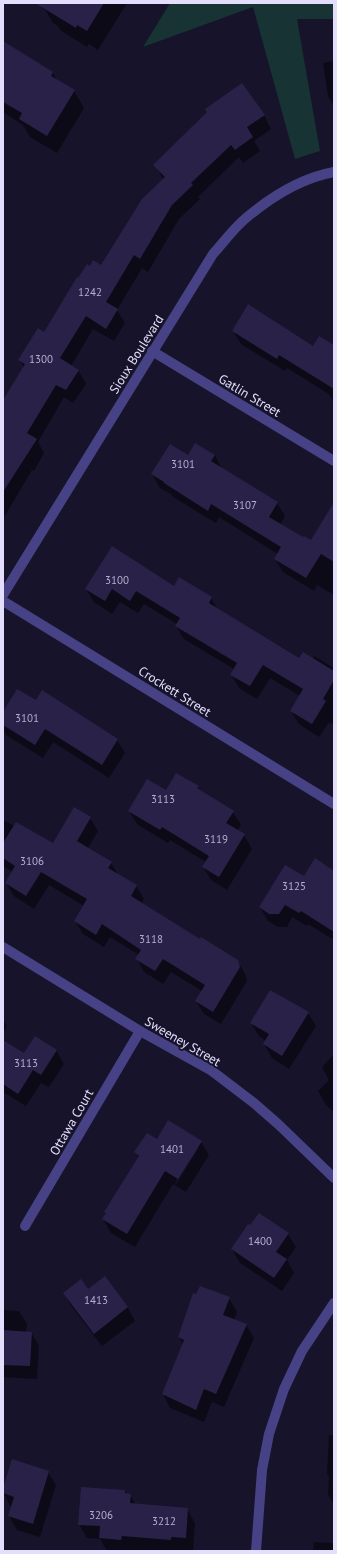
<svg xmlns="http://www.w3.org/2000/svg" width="337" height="1554" font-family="'PT Sans',sans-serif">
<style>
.green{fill:#173333}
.shadow{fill:#0007;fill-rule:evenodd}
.building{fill:#2a2149}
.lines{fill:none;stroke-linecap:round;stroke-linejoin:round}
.minor{stroke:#464285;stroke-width:10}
.labels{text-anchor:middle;stroke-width:4;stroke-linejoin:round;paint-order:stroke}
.number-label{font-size:11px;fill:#b4afcf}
.street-label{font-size:13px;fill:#e2defc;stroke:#17132a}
</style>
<rect width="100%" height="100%" fill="#17132a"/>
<path class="green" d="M170,3H334V19H297L320,151L295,159L253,7L143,47Z"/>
<g class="shadow">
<path d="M41,3H127L98,50L89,44L87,47L60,30L58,26L53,23Z"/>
<path d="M3,42L53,73L57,81L74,91L84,108L57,153L30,137L23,125L3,112Z"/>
<path d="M334,61V107L328,96L323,63Z"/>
<path d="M264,115L271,129L254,141L260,151L243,163L239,157L198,197L200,199L179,219L148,272L142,268L117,310L125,323L114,341L93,329L71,366L78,370L86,384L73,403L64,397L38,442L44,453L34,471L32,470L3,519V401L24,367L20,360L44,333L78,280L90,267L101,266L164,180L155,165Z"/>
<path d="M233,331L314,347L334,346V403L329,394L287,368L285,371L241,344Z"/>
<path d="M215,455L222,469L277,503L285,516L280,525L311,542L334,529V595L317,585L314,591L283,572L275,559L278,554L219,517L216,523L173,497L171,494L160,488L152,474L189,456Z"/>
<path d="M174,587L211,598L218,610L300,660L313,659L314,656L334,668V725L329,722L319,737L299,724L291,711L300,696L270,678L257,699L239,688L231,675L234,669L184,639L176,626L177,624L144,604L138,613L120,602L112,614L94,602L86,589Z"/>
<path d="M37,702L117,740L125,753L109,778L53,742L43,758L6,735L3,730V714Z"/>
<path d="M198,787L201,792L233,812L241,825L237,831L244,835L252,849L227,890L211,880L203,867L206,862L170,840L168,843L137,824L129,811L166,791Z"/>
<path d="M90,818L98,831L88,848L111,863L119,876L136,886L144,899L141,904L200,941L237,960L245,974L247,981L221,1024L204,1014L196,1001L202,991L171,972L163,984L144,972L137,959L139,955L110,937L104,947L83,934L75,921L84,906L49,885L34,909L14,896L6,883L13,872L3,866V820L14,826L53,844Z"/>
<path d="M305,877L334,890V940L308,924L307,926L292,917L287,927H278L268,921L260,907Z"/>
<path d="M308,1013L316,1026L289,1069L272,1058L264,1044L266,1041L259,1036L251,1023Z"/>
<path d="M3,1019L7,1026L3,1033Z"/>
<path d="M3,1041L25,1054L56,1050L64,1064L49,1087L41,1083L26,1106L3,1092Z"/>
<path d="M334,1054V1112L326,1105L318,1091L329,1080L322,1067Z"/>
<path d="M157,1140L201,1142L209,1155L186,1192L173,1184L135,1247L111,1233L103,1219L106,1214L105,1212L139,1158L135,1152ZM197,1147H199L176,1184L175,1183Z"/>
<path d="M288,1234L296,1247L287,1260L294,1273L282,1291L240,1263L232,1249Z"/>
<path d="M104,1277L128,1308L135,1321L102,1346L72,1307L64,1293L88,1290Z"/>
<path d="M229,1298L237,1312L234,1320L246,1325L254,1338L224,1407L212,1402L204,1422L170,1408L163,1394L183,1345L179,1337Z"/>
<path d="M3,1310L19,1311L27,1324L26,1332H31L39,1346L37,1379L3,1377Z"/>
<path d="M329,1435H334V1505L328,1494L329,1477L327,1474Z"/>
<path d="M48,1472L56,1485L40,1537L17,1530L9,1516L12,1506H10L3,1491Z"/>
<path d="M125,1491L127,1494L130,1495L136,1505L187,1509L195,1523L193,1551L129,1550V1551H107L100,1539L87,1538L79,1524Z"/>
<path d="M314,1542L334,1543V1551H313Z"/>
</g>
<g class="building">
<path d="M35,3H104L87,31L77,25L76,28Z"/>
<path d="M3,41L53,72L51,76L75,90L47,136L19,119L22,113L3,102Z"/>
<path d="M242,83L265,115L247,127L253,137L235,150L231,145L191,183L193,185L172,205L140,259L134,255L106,302L118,309L106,329L86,316L60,358L79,370L66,390L56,385L27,433L37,439L3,492V400L25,364L18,360L38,328L44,332L77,277L78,278L87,264L90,266L93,260L101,265L142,199L165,177L153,165L207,112L205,109Z"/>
<path d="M248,304L313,346L319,336L334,345V389L279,355L277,359L232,331Z"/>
<path d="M195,443L215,455L211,461L278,502L269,517L303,537L304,536L311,540L334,502V562L321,554L306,578L274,559L281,547L211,504L208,511L164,483V482L151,474L170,444L188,455Z"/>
<path d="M112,546L174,586L179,577L212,597L209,603L299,658L303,652L334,671V680L323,699L326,701L312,724L290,711L303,689L263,665L250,686L230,675L237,663L175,626L180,618L136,591L130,601L112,589L105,601L85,589Z"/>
<path d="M17,689L36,700L42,690L118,739L102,765L45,729L35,745L3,725V712Z"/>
<path d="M176,773L199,786L197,788L234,811L226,823L245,834L219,877L202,867L209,856L162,827L160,830L128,811L147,779L166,790Z"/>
<path d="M74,807L91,817L77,841L112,862L108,868L137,885L131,896L200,939L201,937L238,960L240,967L213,1012L195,1001L205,985L163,959L155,971L135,959L141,950L102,924L96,935L74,921L87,899L41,872L26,896L5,883L15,866L3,858V843L16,822L53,843Z"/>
<path d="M315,858L334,871V932L301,911L299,913L285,905L279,914H269L259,907L285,865L304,876Z"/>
<path d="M270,990L309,1012L282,1056L263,1044L269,1034L250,1023Z"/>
<path d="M35,1036L57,1050L41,1075L33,1070L18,1094L3,1084V1040L24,1053Z"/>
<path d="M168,1120L202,1141L178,1179L165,1171L127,1234L102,1219L106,1213L104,1212L139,1156L134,1152L147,1133L157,1139Z"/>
<path d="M259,1213L289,1233L276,1252L287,1259L274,1278L231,1249L248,1224L250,1225Z"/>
<path d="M105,1276L128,1307L94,1334L63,1293L81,1279L88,1289Z"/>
<path d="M200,1286L230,1297L223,1315L247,1324L216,1394L204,1389L196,1410L162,1394L184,1340L178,1337L193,1293L196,1294Z"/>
<path d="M3,1330L32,1332L30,1366L3,1365Z"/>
<path d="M12,1459L49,1471L33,1524L8,1516L14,1497L3,1493V1488Z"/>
<path d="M81,1487L125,1490V1493L131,1494L130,1503L188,1508L186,1538L171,1537V1540L122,1536L121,1540L99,1538L100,1526L78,1525Z"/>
</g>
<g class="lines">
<g class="minor">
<path d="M152,351L334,461"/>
<path d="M3,595L213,254C223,243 233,229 246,218C271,197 301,178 334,172"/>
<path d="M3,601L334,804"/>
<path d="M3,947L140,1031L212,1071L254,1103L278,1124L334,1178"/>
<path d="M25,1226L140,1031"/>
<path d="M256,1551L262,1470L269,1434L284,1389L302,1351L334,1303"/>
</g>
</g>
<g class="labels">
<g class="number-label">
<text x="90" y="296">1242</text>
<text x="41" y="363">1300</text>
<text x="183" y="468">3101</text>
<text x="245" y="509">3107</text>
<text x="117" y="584">3100</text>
<text x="27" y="722">3101</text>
<text x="163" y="803">3113</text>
<text x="216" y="843">3119</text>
<text x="32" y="865">3106</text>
<text x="294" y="890">3125</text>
<text x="151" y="943">3118</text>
<text x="26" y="1067">3113</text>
<text x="172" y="1153">1401</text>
<text x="260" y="1245">1400</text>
<text x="96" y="1304">1413</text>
<text x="101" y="1519">3206</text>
<text x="164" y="1525">3212</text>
</g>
<g class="street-label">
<text transform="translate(136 354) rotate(-58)" y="5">Sioux Boulevard</text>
<text transform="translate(250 395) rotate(31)" y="5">Gatlin Street</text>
<text transform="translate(175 691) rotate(32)" y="5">Crockett Street</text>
<text transform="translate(183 1041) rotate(30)" y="5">Sweeney Street</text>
<text transform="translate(71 1122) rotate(-60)" y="5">Ottawa Court</text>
</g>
</g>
<rect width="337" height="1554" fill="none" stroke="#e2defc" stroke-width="8"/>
</svg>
